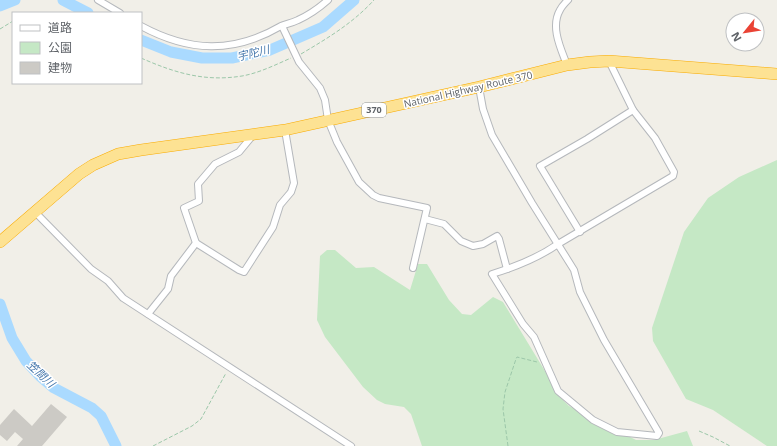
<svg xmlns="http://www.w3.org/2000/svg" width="777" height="446" font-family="'Open Sans','Noto Sans JP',sans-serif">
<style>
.green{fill:#c5e8c5}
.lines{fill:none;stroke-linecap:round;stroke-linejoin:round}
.river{stroke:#aadaff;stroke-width:11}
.building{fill:#cccac5}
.street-casing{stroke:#b5b8bc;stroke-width:8}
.highway-casing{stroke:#f9ab00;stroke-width:12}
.path{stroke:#9cc7a9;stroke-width:1;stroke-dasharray:4 2;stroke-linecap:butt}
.street{stroke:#fff;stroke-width:6}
.highway{stroke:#fde293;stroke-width:11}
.labels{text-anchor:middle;stroke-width:3;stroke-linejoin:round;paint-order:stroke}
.shield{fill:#fff;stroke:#8f9295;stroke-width:1}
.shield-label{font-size:9px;font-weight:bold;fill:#5f6368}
.street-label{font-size:10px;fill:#5f6368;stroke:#fff}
.water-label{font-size:11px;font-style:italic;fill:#4174aa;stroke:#fff}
</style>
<rect width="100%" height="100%" fill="#f1efe8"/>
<g class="green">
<path d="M777,160V446H767L713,410L686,399L653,341L652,328L684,232L708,198L739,177Z"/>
<path d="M327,250H335L356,268L374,267L410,290L418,264H427L449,300L462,314L471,315L493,297L503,302L562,399L569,406L636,440H654L687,431L693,446H422L411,414L404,407L385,404L377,400L363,387L325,337L317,320L320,256Z"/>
</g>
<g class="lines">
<g class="river">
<path d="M63,0L88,13"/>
<path d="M0,6L15,0"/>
<path d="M141,40L171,52L202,58H232L270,50L323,27L354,0"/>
<path d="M0,304L12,338L26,361L40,376L54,388L92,408L101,416L116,446"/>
</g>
</g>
<path class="building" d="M51,404L67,417L42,446H17L23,439L15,432L7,441L0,435V425L14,409L32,426Z"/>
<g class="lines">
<defs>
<g id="street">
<path d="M98,0L120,13"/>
<path d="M141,26C189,52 233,54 281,26C286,24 292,23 298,20C309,15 319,8 328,0"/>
<path d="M282,26L299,62L320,88L325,100L328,120L337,142L359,182L373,195L379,198L427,208L413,268"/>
<path d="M567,65C561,49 550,27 560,10C562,6 565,3 568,0"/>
<path d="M479,87L483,109L492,135L532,203L574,270L580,292L604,340L659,433L657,436L617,432L593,420L558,391L534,337L523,324L492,274C515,267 538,258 558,244L673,176L674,172L655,138L633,110L609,61"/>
<path d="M253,135L239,152L215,164L198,184L199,201L184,208L196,243L239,270L244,272L273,227L280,205L291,192L294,183L285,130"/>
<path d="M35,212L91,269L108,281L123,298L351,446"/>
<path d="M425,219L444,224L461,241L473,246L483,244L497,236L499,239L507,269"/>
<path d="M580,232L540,166L587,139L633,110"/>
<path d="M148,314L168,289L171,276L196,243"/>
</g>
<path id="highway" d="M0,242L79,174L93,165L118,154L141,150L285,130L479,87L567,65L590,62L609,61L777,74"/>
</defs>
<use href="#street" class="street-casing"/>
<use href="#highway" class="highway-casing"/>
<g class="path">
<path d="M39,13H53"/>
<path d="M0,29L13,21"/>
<path d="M301,54C328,38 353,23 374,0"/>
<path d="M141,58C175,73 205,82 242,76C259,73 275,65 291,58"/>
<path d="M699,431L713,437L730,446"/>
<path d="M153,446L192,426L201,419L226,373"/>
<path d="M508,446L503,409L505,392L516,359L517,357L537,362"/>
</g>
<use href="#street" class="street"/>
<use href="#highway" class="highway"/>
</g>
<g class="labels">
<rect class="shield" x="362" y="103" width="24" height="14" rx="3"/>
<g class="shield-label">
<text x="374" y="113">370</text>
</g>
<g class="street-label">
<text transform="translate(468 89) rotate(-13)" y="4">National Highway Route 370</text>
</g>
<g class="water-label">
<text transform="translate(253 53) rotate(-14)" y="4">宇陀川</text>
<text transform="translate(41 374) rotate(43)" y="4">笠間川</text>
</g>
</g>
<rect x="12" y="12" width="130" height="72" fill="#ffffff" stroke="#bfc1c3"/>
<rect x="20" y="25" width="20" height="6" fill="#ffffff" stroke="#bfc1c3"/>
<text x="48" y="32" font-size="12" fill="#5f6368">道路</text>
<rect x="20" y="42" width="20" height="12" fill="#c5e8c5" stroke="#bfc1c3"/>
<text x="48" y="52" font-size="12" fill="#5f6368">公園</text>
<rect x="20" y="62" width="20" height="12" fill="#cccac5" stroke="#bfc1c3"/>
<text x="48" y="72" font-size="12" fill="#5f6368">建物</text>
<g transform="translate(745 32) rotate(240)"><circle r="19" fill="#ffffff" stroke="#bfc1c3"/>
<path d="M0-3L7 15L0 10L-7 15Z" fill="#ea4335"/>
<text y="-6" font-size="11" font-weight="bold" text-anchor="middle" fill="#5f6368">N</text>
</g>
</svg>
